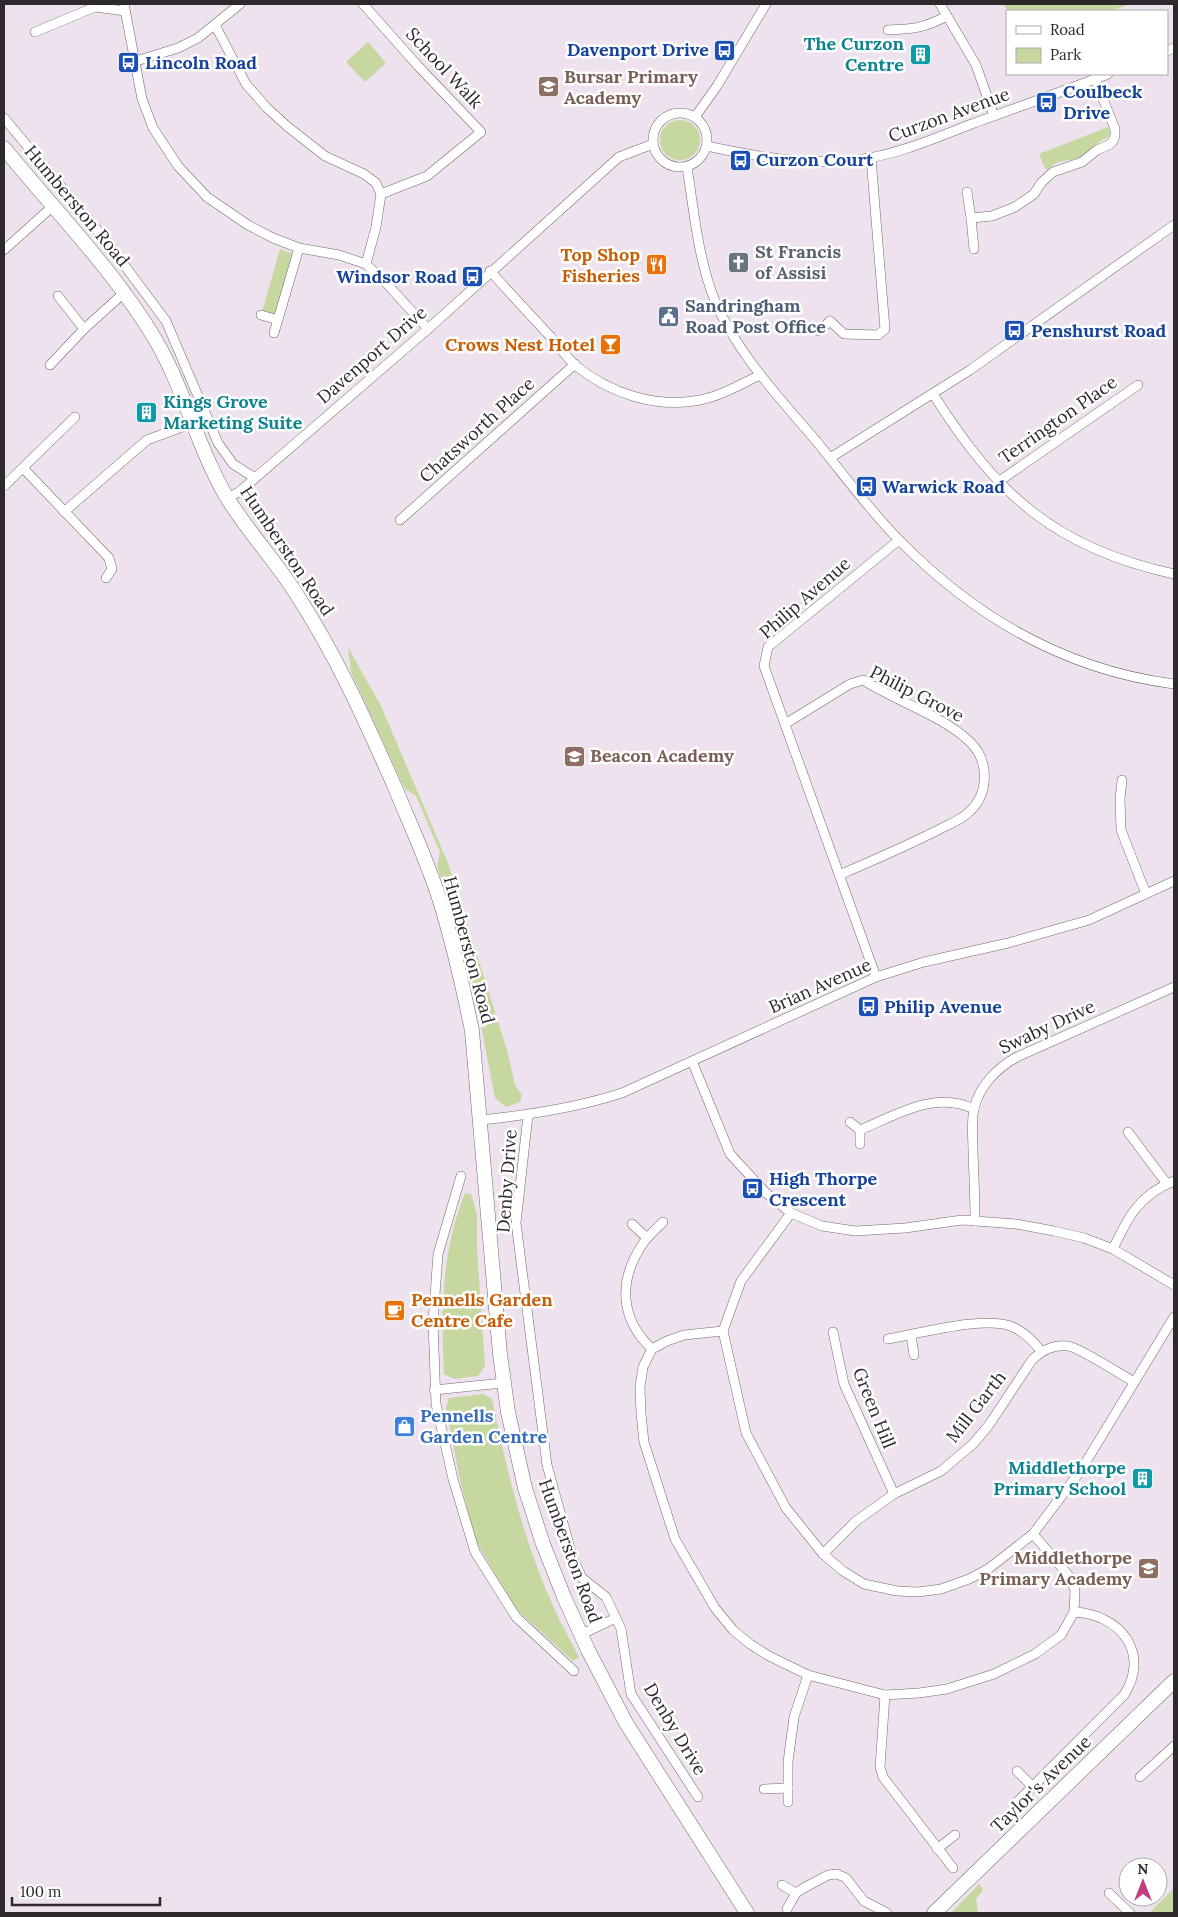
<svg xmlns="http://www.w3.org/2000/svg" width="1178" height="1917" font-family="Lora,serif">
<style>
.green{fill:#c6d8a0}
.lines{fill:none;stroke-linecap:round;stroke-linejoin:round}
.street-casing{stroke:#736873;stroke-width:10}
.primary-casing{stroke:#736873;stroke-width:15}
.street{stroke:#fff;stroke-width:9}
.primary{stroke:#fff;stroke-width:14}
.labels{text-anchor:middle;stroke-width:5;stroke-linejoin:round;paint-order:stroke}
.culture-label{font-size:18px;font-weight:bold;fill:#0d838f;stroke:#fff;text-anchor:end}
.transit-label{font-size:18px;font-weight:bold;fill:#164399;stroke:#fff;text-anchor:start}
.street-label{font-size:18px;fill:#2d292d;stroke:#fff}
.education-label{font-size:18px;font-weight:bold;fill:#785e54;stroke:#fff;text-anchor:start}
.worship-label{font-size:18px;font-weight:bold;fill:#5b616d;stroke:#fff;text-anchor:start}
.food-label{font-size:18px;font-weight:bold;fill:#c56008;stroke:#fff;text-anchor:end}
.service-label{font-size:18px;font-weight:bold;fill:#4e5e75;stroke:#fff;text-anchor:start}
.shop-label{font-size:18px;font-weight:bold;fill:#366cbe;stroke:#fff;text-anchor:start}
</style>
<rect width="100%" height="100%" fill="#ede2ee"/>
<g class="green">
<path d="M1003,4H1130L1110,11H1008Z"/>
<path d="M368,42L386,63L365,82L346,62Z"/>
<circle cx="680" cy="140" r="20"/>
<path d="M1108,127L1111,134C1107,139 1103,139 1098,143C1093,147 1089,153 1083,156C1070,162 1059,158 1047,170L1045,168L1039,154Z"/>
<path d="M280,249L294,254L276,316L262,312Z"/>
<path d="M348,647L381,706L448,863L507,1050L515,1085L522,1095L520,1102L506,1107L495,1098L477,1004L458,929L437,866L440,852L416,796L405,789L351,672Z"/>
<path d="M465,1193L471,1194L477,1214V1248L485,1366L478,1376L454,1379L444,1374C441,1310 441,1254 465,1193Z"/>
<path d="M483,1394L492,1399C506,1467 522,1535 550,1599C558,1618 569,1638 579,1657L573,1661L517,1610L475,1540L459,1475L446,1408L449,1398Z"/>
<path d="M979,1884L983,1890L976,1899L978,1913H951Z"/>
<path d="M1174,1888V1913H1153L1151,1911Z"/>
</g>
<g class="lines">
<defs>
<g id="street">
<path d="M124,4L142,99L153,128L178,166L207,197L248,225L273,238L299,248L339,255L366,264L387,284L428,329"/>
<path d="M363,4L418,66L481,132L427,176L381,194L376,227L366,264"/>
<path d="M940,4L976,65L994,116"/>
<path d="M215,25L246,84L267,108L288,127L325,156L364,174L376,183L381,194"/>
<path d="M888,30C914,29 924,28 947,16"/>
<path d="M35,32L95,7L125,11"/>
<path d="M1167,51L1174,48"/>
<path d="M133,62L178,48L198,38L240,4"/>
<circle cx="680" cy="140" r="27"/>
<path d="M695,117L717,86L766,4"/>
<path d="M4,118L107,242L166,321L218,443L233,464L255,478"/>
<path d="M707,146C757,157 806,165 857,160C896,155 933,139 969,125C1015,108 1062,92 1108,74"/>
<path d="M687,167C694,211 698,259 715,301C738,355 780,398 817,442C844,475 870,511 900,541C976,618 1066,670 1174,684"/>
<path d="M967,192L971,218L992,216L1015,207L1034,194L1041,183L1053,172L1082,162L1097,150L1109,145L1113,141L1115,136V129L1095,79"/>
<path d="M971,218L974,249"/>
<path d="M4,250L53,206"/>
<path d="M490,271C510,293 530,315 550,336C558,345 566,357 575,365C609,393 656,409 700,400C721,396 741,384 760,375"/>
<path d="M58,296L84,329"/>
<path d="M261,315L278,320"/>
<path d="M819,331L830,321L844,334L878,335L885,329L871,158"/>
<path d="M274,333L299,248"/>
<path d="M50,365L84,329L125,292"/>
<path d="M933,394C997,495 1055,548 1174,574"/>
<path d="M830,458L970,370L1174,225"/>
<path d="M23,468L109,558L112,569L106,578"/>
<path d="M998,482L1138,385"/>
<path d="M4,486L75,417"/>
<path d="M227,498L239,492L428,329L619,157L653,144"/>
<path d="M64,512L147,440L193,423"/>
<path d="M400,520L575,364"/>
<path d="M785,724L850,684L863,680C896,701 941,715 969,741C989,759 990,793 969,812C960,821 947,825 936,831C904,847 872,861 839,875"/>
<path d="M1122,780L1120,799L1121,830L1146,894"/>
<path d="M876,977L764,666L768,647L899,540"/>
<path d="M692,1061L730,1154L766,1193L791,1213L822,1226L855,1231L905,1228L962,1220L1016,1224L1054,1231L1084,1238L1113,1249L1174,1285"/>
<path d="M528,1115L516,1223L547,1465L573,1559L582,1578L606,1597L621,1629L631,1694L698,1797"/>
<path d="M481,1120C529,1115 576,1108 622,1093L876,977L924,962L1008,943L1089,920L1174,881"/>
<path d="M850,1122L860,1130V1144"/>
<path d="M860,1130C896,1115 935,1090 974,1109"/>
<path d="M1128,1132L1167,1184"/>
<path d="M461,1176L438,1254L433,1322L436,1404L453,1479L475,1552L516,1617L574,1671"/>
<path d="M791,1213L741,1281L723,1331L746,1433L786,1508L823,1554L843,1571L864,1584L897,1591L918,1592L941,1589L969,1579L988,1569L1033,1534L1081,1470L1174,1317"/>
<path d="M975,1221C975,1198 974,1175 973,1152C973,1138 971,1123 974,1109C979,1086 997,1068 1017,1057L1174,987"/>
<path d="M632,1224L647,1238"/>
<path d="M1113,1249C1128,1217 1139,1195 1174,1181"/>
<path d="M723,1331L684,1335L667,1341L652,1349L643,1367L640,1387L641,1414L644,1442L675,1539L715,1608L733,1630L750,1644L769,1656L808,1675L885,1695L919,1693L947,1689L994,1674L1035,1654L1061,1635L1074,1612L1075,1590L1069,1576L1033,1534"/>
<path d="M833,1332L844,1384L894,1494"/>
<path d="M911,1335L914,1355"/>
<path d="M888,1339C918,1334 989,1314 1015,1328C1025,1333 1034,1342 1041,1351"/>
<path d="M652,1349C619,1318 618,1279 644,1242C649,1235 657,1228 663,1222"/>
<path d="M434,1390L503,1383"/>
<path d="M823,1554L856,1521L894,1494L941,1471L973,1444L989,1425L1032,1360C1042,1350 1053,1344 1068,1346C1078,1347 1122,1375 1134,1382"/>
<path d="M580,1635L616,1618"/>
<path d="M885,1695L880,1767L883,1777L953,1868"/>
<path d="M1017,1771L1033,1787"/>
<path d="M1140,1777L1174,1746"/>
<path d="M764,1789L788,1788"/>
<path d="M788,1802V1762L794,1717L808,1675"/>
<path d="M1017,1802L1124,1695C1151,1653 1120,1614 1074,1612"/>
<path d="M937,1849L955,1835"/>
<path d="M782,1885L796,1893"/>
<path d="M1109,1893L1130,1913"/>
<path d="M787,1909L796,1893L802,1889L828,1875L837,1874L846,1878L864,1901L887,1913"/>
</g>
<g id="primary">
<path d="M4,148C55,211 113,269 155,339C184,388 197,446 226,496C247,531 276,561 297,595C336,655 365,720 394,785C409,822 427,860 439,898C453,942 463,987 472,1031L500,1354L508,1412L525,1488L543,1544L564,1597L588,1650L626,1723L747,1913"/>
<path d="M934,1913L1174,1681"/>
</g>
</defs>
<use href="#street" class="street-casing"/>
<use href="#primary" class="primary-casing"/>
<use href="#street" class="street"/>
<use href="#primary" class="primary"/>
</g>
<defs>
<symbol id="bus-square" viewBox="-11 -11 22 22"><rect x="-9" y="-9" width="18" height="18" rx="4" fill="#1a4fb4" stroke="#fff"/><path d="M-5-6H5V4H4V6H2V4H-2V6H-4V4H-5ZM-3.5-4V0h7V-4ZM-3.5 1.2v1.5H-2V1.2ZM2 1.2v1.5H3.5V1.2Z" fill="#fff"/></symbol>
<symbol id="building-square" viewBox="-11 -11 22 22"><rect x="-9" y="-9" width="18" height="18" rx="4" fill="#0f9aa8" stroke="#fff"/><path d="M-4-6H4V6H1V3H-1V6H-4ZM-2.5-4.3h1.7v1.8h-1.7ZM.8-4.3h1.7v1.8H.8ZM-2.5-1h1.7V.8h-1.7ZM.8-1h1.7V.8H.8Z" fill="#fff"/></symbol>
<symbol id="school-square" viewBox="-11 -11 22 22"><rect x="-9" y="-9" width="18" height="18" rx="4" fill="#8d6e63" stroke="#fff"/><path d="M0-5L7-2L0 1L-7-2ZM-4 1L0 2.5L4 1V4Q0 6-4 4Z" fill="#fff"/></symbol>
<symbol id="church-square" viewBox="-11 -11 22 22"><rect x="-9" y="-9" width="18" height="18" rx="4" fill="#6b7280" stroke="#fff"/><path d="M-1.2-6h2.4v3.5h3.3v2.4h-3.3V6h-2.4V-.1h-3.3v-2.4h3.3Z" fill="#fff"/></symbol>
<symbol id="restaurant-square" viewBox="-11 -11 22 22"><rect x="-9" y="-9" width="18" height="18" rx="4" fill="#e8710a" stroke="#fff"/><path d="M-5-6h1v4h1v-4h1v4h1v-4h1v5L-1.5 .5V6h-2V.5L-5-1ZM5-6V6H3V1.5H1.5Q1.5-4 5-6Z" fill="#fff"/></symbol>
<symbol id="civic-square" viewBox="-11 -11 22 22"><rect x="-9" y="-9" width="18" height="18" rx="4" fill="#5c6f8a" stroke="#fff"/><path d="M-.6-6.5H3V-4.5H.6V-3L4-1V1h2V6H-6V1h2V-1L-.6-3ZM-1.2 2.5V6h2.4V2.5Z" fill="#fff"/></symbol>
<symbol id="bar-square" viewBox="-11 -11 22 22"><rect x="-9" y="-9" width="18" height="18" rx="4" fill="#e8710a" stroke="#fff"/><path d="M-6-5H6L.8 .8V4.5H3.5V6h-7V4.5H-.8V.8Z" fill="#fff"/></symbol>
<symbol id="cafe-square" viewBox="-11 -11 22 22"><rect x="-9" y="-9" width="18" height="18" rx="4" fill="#e8710a" stroke="#fff"/><path d="M-5.5-4.5H6V0H3Q3 3.5 0 3.5H-2.5Q-5.5 3.5-5.5 0ZM3-3.2v2h1.7v-2ZM-6 4.5H4V6H-6Z" fill="#fff"/></symbol>
<symbol id="shop-square" viewBox="-11 -11 22 22"><rect x="-9" y="-9" width="18" height="18" rx="4" fill="#3f7fe0" stroke="#fff"/><path d="M-5-2.5h2.3a2.7 3.5 0 0 1 5.4 0H5L5.5 6h-11ZM-1.5-2.5h3a1.5 2.3 0 0 0-3 0Z" fill="#fff"/></symbol>
</defs>
<g fill-rule="evenodd">
<use href="#bus-square" x="712" y="38" width="25" height="25"/>
<use href="#building-square" x="908" y="42" width="25" height="25"/>
<use href="#bus-square" x="116" y="50" width="25" height="25"/>
<use href="#school-square" x="536" y="74" width="25" height="25"/>
<use href="#bus-square" x="1034" y="90" width="25" height="25"/>
<use href="#bus-square" x="728" y="148" width="25" height="25"/>
<use href="#church-square" x="726" y="250" width="25" height="25"/>
<use href="#restaurant-square" x="644" y="252" width="25" height="25"/>
<use href="#bus-square" x="460" y="264" width="25" height="25"/>
<use href="#civic-square" x="656" y="304" width="25" height="25"/>
<use href="#bus-square" x="1002" y="318" width="25" height="25"/>
<use href="#bar-square" x="598" y="332" width="25" height="25"/>
<use href="#building-square" x="134" y="400" width="25" height="25"/>
<use href="#bus-square" x="854" y="474" width="25" height="25"/>
<use href="#school-square" x="562" y="744" width="25" height="25"/>
<use href="#bus-square" x="856" y="994" width="25" height="25"/>
<use href="#bus-square" x="740" y="1176" width="25" height="25"/>
<use href="#cafe-square" x="382" y="1298" width="25" height="25"/>
<use href="#shop-square" x="392" y="1414" width="25" height="25"/>
<use href="#building-square" x="1130" y="1466" width="25" height="25"/>
<use href="#school-square" x="1136" y="1556" width="25" height="25"/>
</g>
<g class="labels">
<g class="culture-label">
<text x="904" y="50">The Curzon<tspan x="904" dy="21">Centre</tspan></text>
<text x="163" y="408" text-anchor="start">Kings Grove<tspan x="163" dy="21">Marketing Suite</tspan></text>
<text x="1126" y="1474">Middlethorpe<tspan x="1126" dy="21">Primary School</tspan></text>
</g>
<g class="transit-label">
<text x="709" y="56" text-anchor="end">Davenport Drive</text>
<text x="145" y="69">Lincoln Road</text>
<text x="1063" y="98">Coulbeck<tspan x="1063" dy="21">Drive</tspan></text>
<text x="756" y="166">Curzon Court</text>
<text x="457" y="283" text-anchor="end">Windsor Road</text>
<text x="1031" y="337">Penshurst Road</text>
<text x="882" y="493">Warwick Road</text>
<text x="884" y="1013">Philip Avenue</text>
<text x="769" y="1185">High Thorpe<tspan x="769" dy="21">Crescent</tspan></text>
</g>
<g class="street-label">
<text transform="translate(444 68) rotate(47)" y="6">School Walk</text>
<text transform="translate(949 115) rotate(-20)" y="6">Curzon Avenue</text>
<text transform="translate(77 206) rotate(50)" y="6">Humberston Road</text>
<text transform="translate(372 355) rotate(-41)" y="6">Davenport Drive</text>
<text transform="translate(1058 420) rotate(-35)" y="6">Terrington Place</text>
<text transform="translate(477 430) rotate(-42)" y="6">Chatsworth Place</text>
<text transform="translate(287 551) rotate(56)" y="6">Humberston Road</text>
<text transform="translate(805 598) rotate(-41)" y="6">Philip Avenue</text>
<text transform="translate(917 694) rotate(27)" y="6">Philip Grove</text>
<text transform="translate(469 950) rotate(75)" y="6">Humberston Road</text>
<text transform="translate(820 986) rotate(-24)" y="6">Brian Avenue</text>
<text transform="translate(1047 1027) rotate(-25)" y="6">Swaby Drive</text>
<text transform="translate(507 1181) rotate(-86)" y="6">Denby Drive</text>
<text transform="translate(976 1407) rotate(-52)" y="6">Mill Garth</text>
<text transform="translate(874 1408) rotate(68)" y="6">Green Hill</text>
<text transform="translate(570 1551) rotate(70)" y="6">Humberston Road</text>
<text transform="translate(675 1729) rotate(59)" y="6">Denby Drive</text>
<text transform="translate(1041 1784) rotate(-44)" y="6">Taylor's Avenue</text>
</g>
<g class="education-label">
<text x="564" y="83">Bursar Primary<tspan x="564" dy="21">Academy</tspan></text>
<text x="590" y="762">Beacon Academy</text>
<text x="1132" y="1564" text-anchor="end">Middlethorpe<tspan x="1132" dy="21">Primary Academy</tspan></text>
</g>
<g class="worship-label">
<text x="755" y="258">St Francis<tspan x="755" dy="21">of Assisi</tspan></text>
</g>
<g class="food-label">
<text x="640" y="261">Top Shop<tspan x="640" dy="21">Fisheries</tspan></text>
<text x="595" y="351">Crows Nest Hotel</text>
<text x="411" y="1306" text-anchor="start">Pennells Garden<tspan x="411" dy="21">Centre Cafe</tspan></text>
</g>
<g class="service-label">
<text x="685" y="312">Sandringham<tspan x="685" dy="21">Road Post Office</tspan></text>
</g>
<g class="shop-label">
<text x="420" y="1422">Pennells<tspan x="420" dy="21">Garden Centre</tspan></text>
</g>
</g>
<rect width="1178" height="1917" fill="none" stroke="#2d292d" stroke-width="10"/>
<rect x="1006" y="10" width="162" height="65" fill="#ffffff" stroke="#aba9ab"/>
<rect x="1016" y="26" width="25" height="8" fill="#ffffff" stroke="#aba9ab"/>
<text x="1050" y="35" font-size="15" fill="#2d292d">Road</text>
<rect x="1016" y="48" width="25" height="15" fill="#c6d8a0" stroke="#aba9ab"/>
<text x="1050" y="60" font-size="15" fill="#2d292d">Park</text>
<g transform="translate(1143 1882)"><circle r="24" fill="#ffffff" stroke="#aba9ab"/>
<path d="M0-4L9 19L0 12L-9 19Z" fill="#c33e80"/>
<text y="-8" font-size="14" font-weight="bold" text-anchor="middle" fill="#2d292d">N</text>
</g>
<path d="M12 1897v8h148v-8" fill="none" stroke="#2d292d" stroke-width="2.5"/>
<text x="20" y="1897" font-size="15" fill="#2d292d" stroke="#ffffff" stroke-width="4" paint-order="stroke">100 m</text>
</svg>
